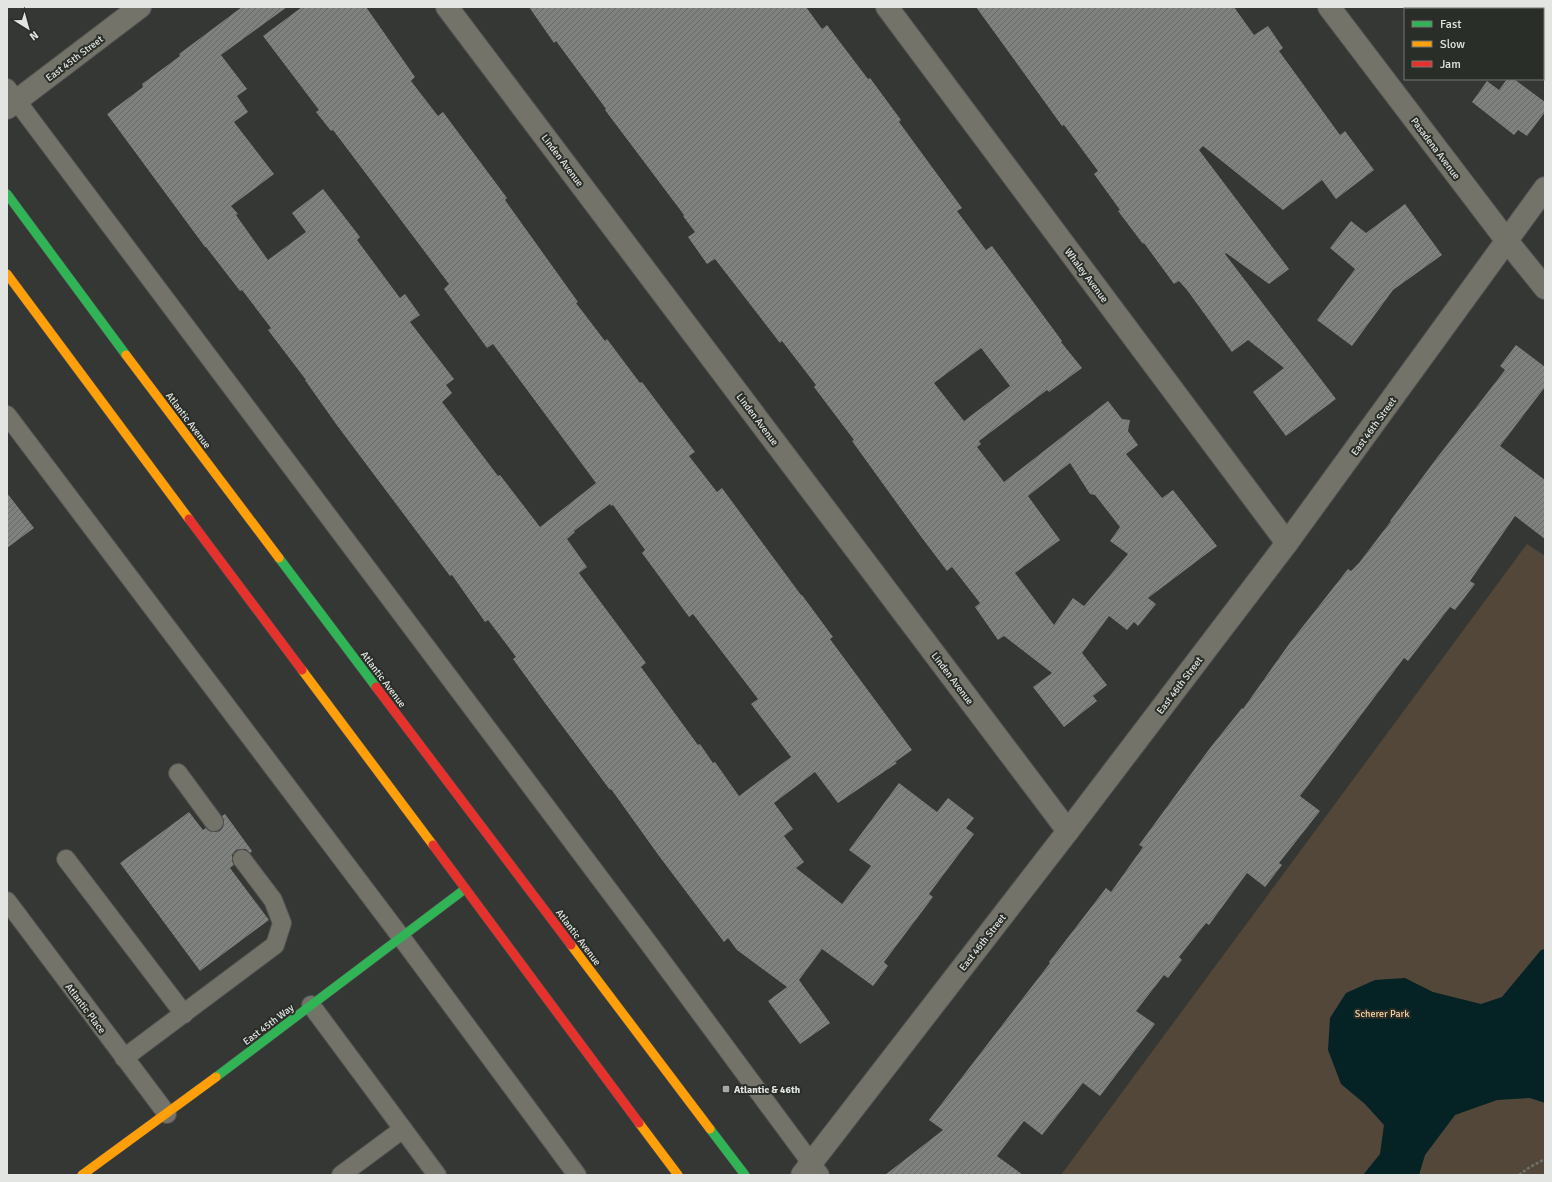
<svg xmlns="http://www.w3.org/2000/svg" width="1552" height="1182" font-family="Signika,sans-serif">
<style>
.green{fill:#524739}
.water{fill:#052225}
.building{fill:url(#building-hatch);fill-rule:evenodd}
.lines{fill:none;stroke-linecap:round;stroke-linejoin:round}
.lane-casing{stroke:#515251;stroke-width:20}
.street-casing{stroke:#515251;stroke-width:24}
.fast-casing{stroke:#515251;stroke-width:10}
.slow-casing{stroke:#515251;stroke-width:10}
.jam-casing{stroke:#515251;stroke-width:10}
.path{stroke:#70706a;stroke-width:2.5;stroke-dasharray:3 2;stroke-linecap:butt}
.lane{stroke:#737369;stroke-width:18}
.street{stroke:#737369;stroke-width:22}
.fast{stroke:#30b455;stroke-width:9}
.slow{stroke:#ff9f0a;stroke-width:9}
.jam{stroke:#e5322d;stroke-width:9}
.poi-dot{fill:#a5a8a4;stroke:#2a2e29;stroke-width:1.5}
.labels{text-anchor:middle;stroke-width:4;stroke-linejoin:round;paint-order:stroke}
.street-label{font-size:10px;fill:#e2e5e1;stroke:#2a2e29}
.park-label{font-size:10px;fill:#fdd4a3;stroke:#2a2e29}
.poi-label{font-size:10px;font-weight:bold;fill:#e2e5e1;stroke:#2a2e29;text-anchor:start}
</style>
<defs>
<pattern id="building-hatch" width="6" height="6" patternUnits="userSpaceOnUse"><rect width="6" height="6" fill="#7f817f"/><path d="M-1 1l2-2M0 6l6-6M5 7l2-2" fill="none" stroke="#676967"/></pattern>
</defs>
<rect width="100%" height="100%" fill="#353734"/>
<path class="green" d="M1527,544L1545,556V1175H1061Z"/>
<path class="water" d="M1545,949V1103L1530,1098L1497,1100L1455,1115L1425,1155L1419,1175H1363L1380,1154L1384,1125L1365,1104L1341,1084L1328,1050L1330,1018L1346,993L1375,980L1405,978L1433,992L1481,1004L1502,997L1541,950Z"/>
<g class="building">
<path d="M242,7H287L221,55L247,89L237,96L248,112L234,122L274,174L231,206L238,214L236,215L268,260L306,232L292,213L323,189L360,237L357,240L400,298L405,294L420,315L410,322L454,379L446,385L452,393L442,402L498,476L500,475L540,527L596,483L493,344L487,348L444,289L449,284L333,130L331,131L316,112L319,110L263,36L302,7H366L415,77L411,81L438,116L443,112L507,198L505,200L578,302L576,303L605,341L607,339L640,383L642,382L666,414L695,452L689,456L717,492L722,488L801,595H802L833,637L830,639L912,750L895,762L897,763L838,803L815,772L774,803L793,829L784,836L804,862L796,868L842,904L871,866L849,850L899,783L937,812L948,798L974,818L966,828L974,834L929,894L933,897L884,962L888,966L873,986L822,949L799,980L830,1023L800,1044L768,1001L787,987L737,950L728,938L724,942L659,856L611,789L610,790L545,703L513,659L516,657L488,620L485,622L452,575L450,576L336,424L305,380H306L268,330L271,328L242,290L240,291L206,247H205L107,114L143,87L142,84L180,56L179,54ZM610,504L611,506L613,505L645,550L642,553L689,617L693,614L758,699L751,704L791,757L739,796L715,762L713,763L700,744L698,745L641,667L646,663L579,573L587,567L567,539L575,532L574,531Z"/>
<path d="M529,7H806L822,29L827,25L868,79L870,78L901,120L899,122L962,208L957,211L986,250L992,246L1062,341L1061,342L1082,368L1049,392L1047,390L979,441L981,444L977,447L1004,482L1108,401L1122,419L1130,420L1128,431L1138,445L1126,454L1162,498L1173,490L1217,546L1148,598L1156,604L1138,626L1134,622L1127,630L1109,616L1082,653L1107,685L1093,696L1097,701L1064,727L1033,687L1052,673L1004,636L998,640L975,607L980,603L952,567L947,571L922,538L852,441L854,440L814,387L816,385L782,341L780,343L715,259L707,264L688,237L695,232L683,216L684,215L605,110L606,109L556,41L554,43ZM981,348L1010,386L964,421L934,383ZM1070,463L1090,494L1095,495L1120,527L1110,541L1128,554L1084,606L1073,598L1054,625L1015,573L1060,540L1028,496Z"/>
<path d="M976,7H1234L1254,35L1268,26L1283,48L1279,51L1340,135L1345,131L1374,170L1336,199L1322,180L1283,210L1203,146L1199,150L1289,269L1269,284L1226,253L1225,254L1336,399L1286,436L1253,392L1284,368L1248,340L1232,352L1187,290L1179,281L1174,284L1144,243L1143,244L1118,211L1120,210L1094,174L1098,171L1064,125L1062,126Z"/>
<path d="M1507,79H1514L1545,102V112L1527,136L1518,130L1514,135L1472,102L1487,81L1499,90Z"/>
<path d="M1405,204L1442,255L1393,290L1352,346L1317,320L1355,269L1330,248L1351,221L1366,233Z"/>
<path d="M1516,345L1545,367V387L1500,446L1545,480V539L1515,516L1470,581L1475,584L1455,610L1450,607L1408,661L1404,658L1300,796L1320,811L1279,863L1282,865L1265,887L1247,873L1209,925L1206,923L1179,957L1182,960L1168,978L1164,975L1136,1011L1155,1024L1100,1096L1083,1083L1042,1135L1024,1121L997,1156L1023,1175H885L943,1130L929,1120L1050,963L1049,962L1106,888L1111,892L1143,847L1139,845L1210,748L1242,708L1243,709L1289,644L1348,569L1351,571L1359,563L1391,521H1390L1436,459L1505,370L1500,366Z"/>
<path d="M7,493L34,528L7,548Z"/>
<path d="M189,812L203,830L206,828L209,831L215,832L220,831L223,827L224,821L222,816L225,814L252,851L250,853L246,849H241L236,850L232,855V861L234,865L230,868L269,920L200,971L120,863Z"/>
</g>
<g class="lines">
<defs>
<g id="lane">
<path d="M7,88L650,945L820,1175"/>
<path d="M7,415L401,937L577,1175"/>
<path d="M178,773L214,822"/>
<path d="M66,859L184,1014"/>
<path d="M7,901L167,1114"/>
<path d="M311,1005L437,1175"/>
<path d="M124,1058L275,945L282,923L273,900L242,859"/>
<path d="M341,1175L403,1129"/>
</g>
<g id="street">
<path d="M447,7L1068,831"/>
<path d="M887,7L1287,543"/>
<path d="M1329,7L1507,241L1545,288"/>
<path d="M7,108L140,7"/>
<path d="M802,1175L1068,831L1287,543L1545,188"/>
</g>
<g id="fast">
<path d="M7,194L126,355"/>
<path d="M279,558L376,687"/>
<path d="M216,1077L465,889"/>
<path d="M710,1129L745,1175"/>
</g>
<g id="slow">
<path d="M7,274L189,519"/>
<path d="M126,355L279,558"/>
<path d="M302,670L433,845"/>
<path d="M571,945L710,1129"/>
<path d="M639,1123L678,1175"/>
<path d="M82,1175L216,1077"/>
</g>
<g id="jam">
<path d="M189,519L302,670"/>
<path d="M376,687L571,945"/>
<path d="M433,845L639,1123"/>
</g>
</defs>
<use href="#lane" class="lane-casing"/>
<use href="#street" class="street-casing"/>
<use href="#fast" class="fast-casing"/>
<use href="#slow" class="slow-casing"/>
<use href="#jam" class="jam-casing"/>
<path class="path" d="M1519,1175L1530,1167L1545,1159"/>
<use href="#lane" class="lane"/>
<use href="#street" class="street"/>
<use href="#fast" class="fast"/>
<use href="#slow" class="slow"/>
<use href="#jam" class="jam"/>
</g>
<rect class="poi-dot" x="722" y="1085" width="8" height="8" rx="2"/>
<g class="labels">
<g class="street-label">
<text transform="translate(74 58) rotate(-37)" y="4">East 45th Street</text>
<text transform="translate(1436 148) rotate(53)" y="4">Pasadena Avenue</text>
<text transform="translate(563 160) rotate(53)" y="4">Linden Avenue</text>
<text transform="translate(1087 275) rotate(53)" y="4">Whaley Avenue</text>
<text transform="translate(758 419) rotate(53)" y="4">Linden Avenue</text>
<text transform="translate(189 420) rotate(53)" y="4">Atlantic Avenue</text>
<text transform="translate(1373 426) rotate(-54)" y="4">East 46th Street</text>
<text transform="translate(953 678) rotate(53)" y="4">Linden Avenue</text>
<text transform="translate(384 679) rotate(53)" y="4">Atlantic Avenue</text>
<text transform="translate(1179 685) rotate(-53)" y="4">East 46th Street</text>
<text transform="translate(579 937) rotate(53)" y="4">Atlantic Avenue</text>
<text transform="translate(982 942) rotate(-52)" y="4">East 46th Street</text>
<text transform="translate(86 1008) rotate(53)" y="4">Atlantic Place</text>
<text transform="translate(268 1024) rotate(-37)" y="4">East 45th Way</text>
</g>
<g class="park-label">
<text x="1382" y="1017">Scherer Park</text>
</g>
<g class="poi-label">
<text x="734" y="1093">Atlantic &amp; 46th</text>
</g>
</g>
<rect width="1552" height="1182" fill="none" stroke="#e2e5e1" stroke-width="16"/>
<rect x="1404" y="8" width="140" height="72" fill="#2a2e29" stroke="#747773"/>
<rect x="1412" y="21" width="20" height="6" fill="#30b455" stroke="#747773"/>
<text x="1440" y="28" font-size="12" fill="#e2e5e1">Fast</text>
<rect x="1412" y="41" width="20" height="6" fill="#ff9f0a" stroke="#747773"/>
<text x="1440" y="48" font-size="12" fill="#e2e5e1">Slow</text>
<rect x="1412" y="61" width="20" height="6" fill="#e5322d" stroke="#747773"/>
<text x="1440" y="68" font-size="12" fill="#e2e5e1">Jam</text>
<g transform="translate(28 28) rotate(143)" stroke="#2a2e29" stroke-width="3" paint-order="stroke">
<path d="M0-3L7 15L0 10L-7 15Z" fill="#e2e5e1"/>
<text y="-6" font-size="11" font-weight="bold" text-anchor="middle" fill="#e2e5e1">N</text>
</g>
</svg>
